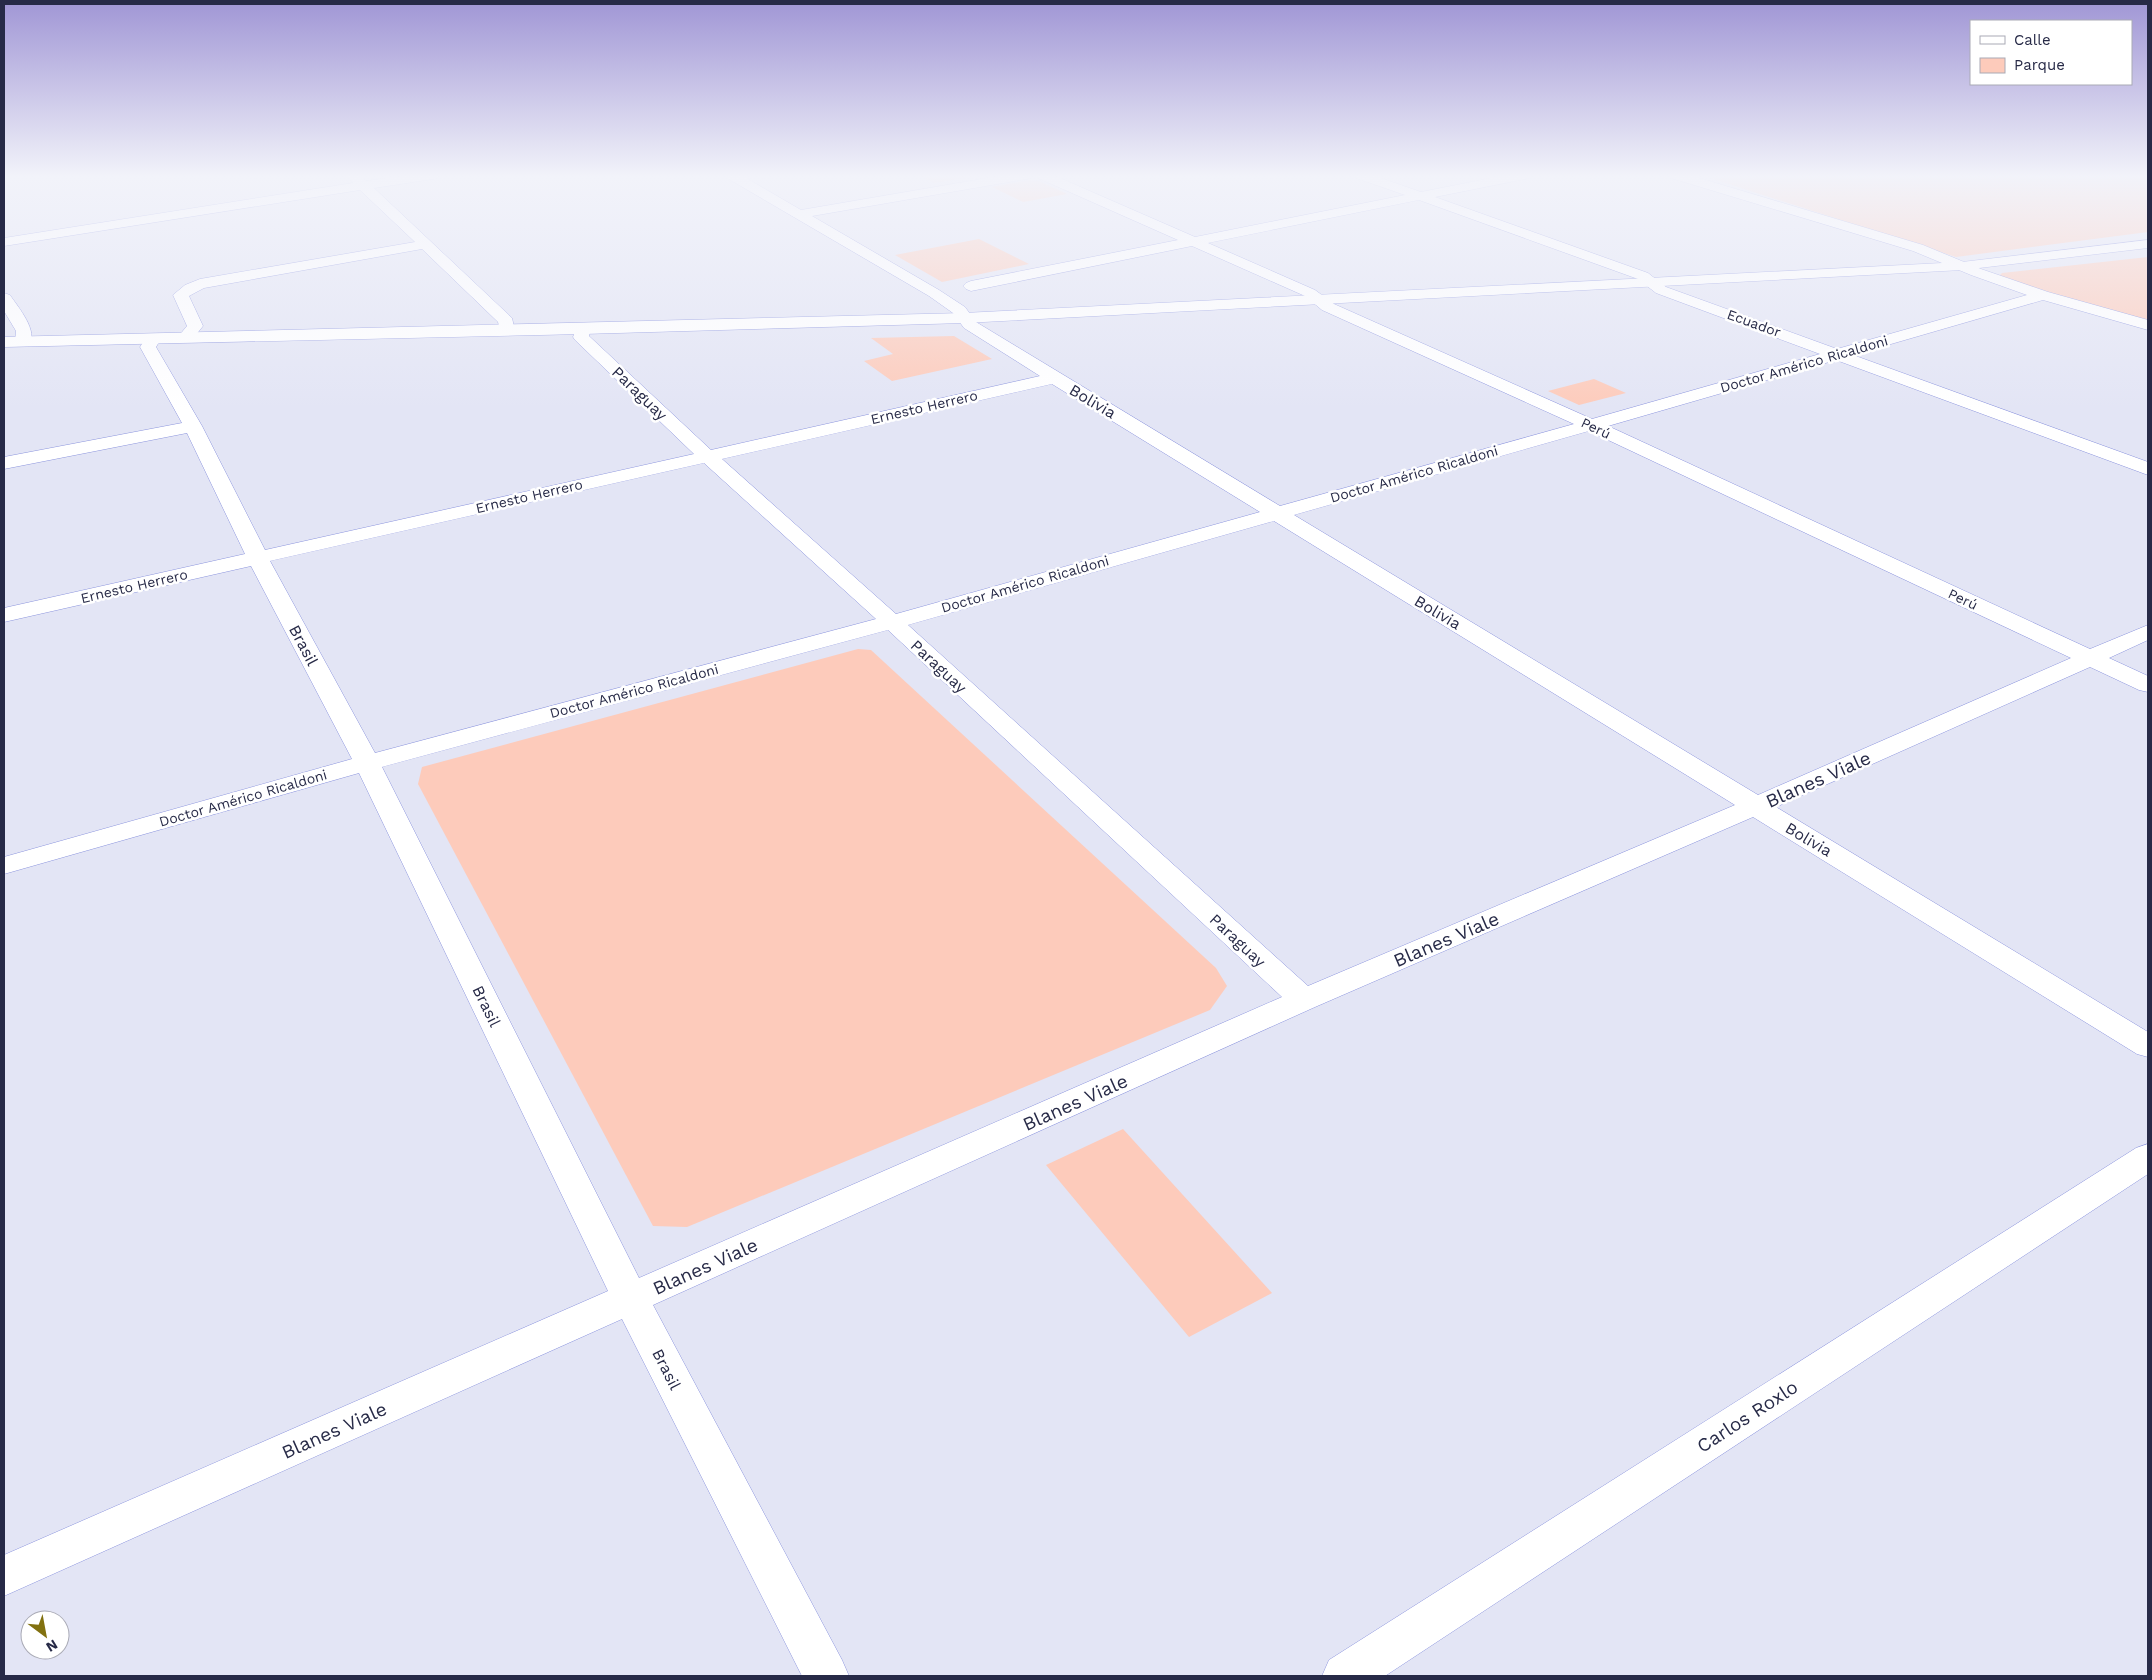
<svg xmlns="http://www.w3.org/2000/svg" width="2152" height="1680" font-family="'Work Sans',sans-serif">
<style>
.green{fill:#fdcbbb}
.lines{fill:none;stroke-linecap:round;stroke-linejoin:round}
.minor-casing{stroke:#8c95de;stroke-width:1}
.tertiary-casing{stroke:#8c95de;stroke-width:1}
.minor{fill:#fff;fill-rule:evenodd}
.tertiary{fill:#fff;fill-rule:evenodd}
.labels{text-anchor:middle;stroke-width:5;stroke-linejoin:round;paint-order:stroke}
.far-street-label{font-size:14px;fill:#272a47;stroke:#fff}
.street-label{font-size:16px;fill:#272a47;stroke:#fff}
.near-street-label{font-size:19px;fill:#272a47;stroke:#fff}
</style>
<rect width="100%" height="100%" fill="#e3e5f5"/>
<g class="green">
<path d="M919,175H981L934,183Z"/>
<path d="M1701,175H2148V232L1956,257Z"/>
<path d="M1030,180L1039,181L1067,194L1023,202L992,187Z"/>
<path d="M979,239L1029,264L942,282L895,255Z"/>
<path d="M2148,257V320L2030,287L1999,276L2002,273Z"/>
<path d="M954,336L992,359L892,381L864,361L893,354L871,338Z"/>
<path d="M1594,379L1626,393L1579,405L1548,391Z"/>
<path d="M858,649L871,650L1216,968L1227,986L1210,1010L687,1227L653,1226L418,784L422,767Z"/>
<path d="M1123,1129L1272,1293L1189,1337L1046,1165Z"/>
</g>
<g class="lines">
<defs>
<g id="minor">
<path d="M347,175H359L366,181L410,175H439L438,178L433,179L374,188L512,318L515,331L513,334H501L498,322L422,249L204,288L189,296L203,326L191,341H179L177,338L187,326L173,295L185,285L200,279L415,242L360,190L4,246V238L353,183Z"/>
<path d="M726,175H741L801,210L1005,175H1032L1031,178L1026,179L812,216L939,290L965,307L976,322L1280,506L1574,424L1322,310L1305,296L1192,246L971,291L966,289L963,286L966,283L971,281L1178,240L1038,178L1037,175H1053L1195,237L1405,195L1356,178L1355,175H1372L1421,192L1507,175H1531L1530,178L1435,197L1648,273L1666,287L1837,349L2027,295L1971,275L1913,251L1671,178L1670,175H1689L1923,245L1981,269L2048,292L2148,320V330L2043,300L1853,355L2148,462V475L1836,360L1608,426L2090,649L2148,625V640L2109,658L2148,676V692L2139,690L2090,667L1776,807L2148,1032V1057L2137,1054L1753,817L1315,1007L653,1305L842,1660L849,1676H802L622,1319L4,1596V1555L608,1291L359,773L4,874V857L352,759L251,566L4,622V608L245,554L187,433L4,469V457L182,423L140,347L147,336H159L161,339L156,347L202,426L265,550L694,454L575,340L573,337L577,326H589L591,329L589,336L711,450L1040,376L964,328L953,313L929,296L727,178ZM1419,200L1638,279L1656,293L1820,354L1592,419L1334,304L1315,290L1208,243ZM1052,384L1260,512L896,614L722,459ZM1589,431L2071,658L1758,795L1294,515ZM704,463L876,619L375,753L270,561ZM1274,521L1735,805L1308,986L908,625ZM888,630L1282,997L639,1278L382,767Z"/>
<path d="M4,293L10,295C18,307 39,331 29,346H17L15,342L16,331L4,311Z"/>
<path d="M2148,1144V1174L1385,1676H1322L1329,1660L2136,1148Z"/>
</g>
<path id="tertiary" d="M2148,240V248L1962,270L964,323L583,334L4,347V337L964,313L1962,262Z"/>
</defs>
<use href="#minor" class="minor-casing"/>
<use href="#tertiary" class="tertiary-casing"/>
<use href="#minor" class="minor"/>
<use href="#tertiary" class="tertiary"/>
</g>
<linearGradient id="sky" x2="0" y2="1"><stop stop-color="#a096d5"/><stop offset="0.43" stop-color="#f2f3fa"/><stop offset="1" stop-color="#f2f3fa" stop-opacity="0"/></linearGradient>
<rect width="2152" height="410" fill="url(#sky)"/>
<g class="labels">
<g class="far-street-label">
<text transform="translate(1754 323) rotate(20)" y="5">Ecuador</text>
<text transform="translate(1804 364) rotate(-16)" y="5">Doctor Américo Ricaldoni</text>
<text transform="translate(924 407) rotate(-13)" y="5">Ernesto Herrero</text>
<text transform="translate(1596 428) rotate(25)" y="5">Perú</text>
<text transform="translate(1414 474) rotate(-16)" y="5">Doctor Américo Ricaldoni</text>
<text transform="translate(529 496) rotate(-13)" y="5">Ernesto Herrero</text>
<text transform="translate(1025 584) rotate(-16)" y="5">Doctor Américo Ricaldoni</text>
<text transform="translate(134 586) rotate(-13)" y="5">Ernesto Herrero</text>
<text transform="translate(1963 599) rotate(25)" y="5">Perú</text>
<text transform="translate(634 691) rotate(-15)" y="5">Doctor Américo Ricaldoni</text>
<text transform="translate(243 798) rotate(-16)" y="5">Doctor Américo Ricaldoni</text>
</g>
<g class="street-label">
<text transform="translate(640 393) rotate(44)" y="6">Paraguay</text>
<text transform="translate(1093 401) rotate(31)" y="6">Bolivia</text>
<text transform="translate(1438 612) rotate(31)" y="6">Bolivia</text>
<text transform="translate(304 645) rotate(62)" y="6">Brasil</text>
<text transform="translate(939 666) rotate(43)" y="6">Paraguay</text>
<text transform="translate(1809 839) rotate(31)" y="6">Bolivia</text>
<text transform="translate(1238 940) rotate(43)" y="6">Paraguay</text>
<text transform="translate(487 1006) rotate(64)" y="6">Brasil</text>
<text transform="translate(667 1369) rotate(63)" y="6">Brasil</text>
</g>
<g class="near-street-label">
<text transform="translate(1818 779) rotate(-24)" y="7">Blanes Viale</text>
<text transform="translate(1446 939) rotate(-23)" y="7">Blanes Viale</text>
<text transform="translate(1075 1102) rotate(-24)" y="7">Blanes Viale</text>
<text transform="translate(705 1266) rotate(-24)" y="7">Blanes Viale</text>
<text transform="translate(1747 1416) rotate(-33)" y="7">Carlos Roxlo</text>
<text transform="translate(334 1430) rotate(-24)" y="7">Blanes Viale</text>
</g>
</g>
<rect width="2152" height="1680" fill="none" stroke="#272a47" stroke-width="10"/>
<rect x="1970" y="20" width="162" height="65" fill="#ffffff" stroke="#a9aab5"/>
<rect x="1980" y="36" width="25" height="8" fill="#ffffff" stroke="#a9aab5"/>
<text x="2014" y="45" font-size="15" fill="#272a47">Calle</text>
<rect x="1980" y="58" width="25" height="15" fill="#fdcbbb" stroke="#a9aab5"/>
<text x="2014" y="70" font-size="15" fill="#272a47">Parque</text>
<g transform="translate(45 1635) rotate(148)"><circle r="24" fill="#ffffff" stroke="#a9aab5"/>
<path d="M0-4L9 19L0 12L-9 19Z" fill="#827110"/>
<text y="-8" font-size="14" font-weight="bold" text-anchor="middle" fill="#272a47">N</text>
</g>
</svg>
